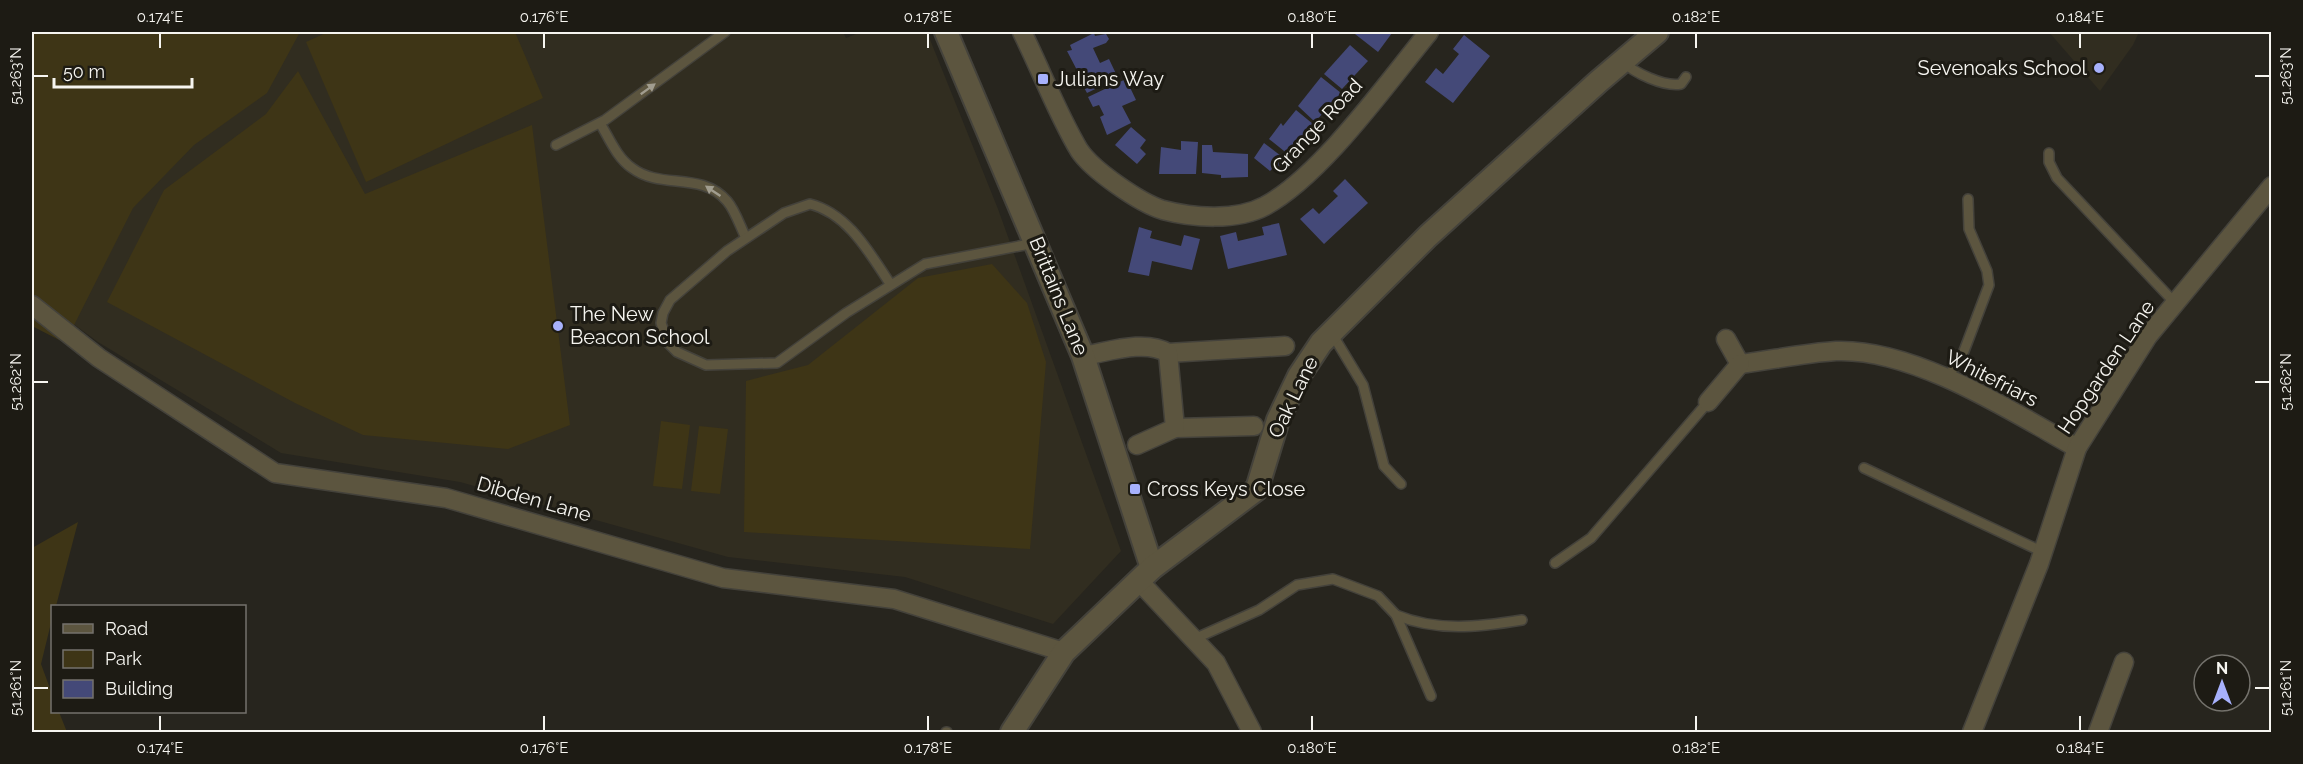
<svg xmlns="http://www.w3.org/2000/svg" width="2303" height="764" font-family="Raleway,sans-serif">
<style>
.built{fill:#312d20}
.green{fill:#3e3516}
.building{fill:#444978}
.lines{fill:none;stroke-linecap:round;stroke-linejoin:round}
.service-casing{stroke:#44423b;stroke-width:12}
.minor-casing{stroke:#44423b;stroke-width:21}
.tertiary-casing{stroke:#44423b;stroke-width:26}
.service{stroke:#5c553f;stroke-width:9}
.minor{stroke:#5c553f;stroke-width:18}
.tertiary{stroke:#5c553f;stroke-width:22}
.oneway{fill:#a19d8f}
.ticks{fill:none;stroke:#f6f5f0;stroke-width:2}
.poi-dot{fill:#a7b1fc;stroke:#1d1b14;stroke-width:2}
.labels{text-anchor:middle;stroke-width:6;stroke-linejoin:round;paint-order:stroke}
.poi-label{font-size:20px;fill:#f6f5f0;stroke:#1d1b14;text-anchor:start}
.street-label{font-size:20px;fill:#f6f5f0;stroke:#1d1b14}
.neatline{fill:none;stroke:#f6f5f0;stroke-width:2}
.ticks-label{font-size:15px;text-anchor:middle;fill:#f6f5f0}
</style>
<rect width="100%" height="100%" fill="#27251e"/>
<g class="built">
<path d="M257,32H843L846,38L861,32H927L998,209L1121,551L1053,624L905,577L728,557L460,482L281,453L98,342L54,310Z"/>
<path d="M2049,32H2139L2133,45L2100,91Z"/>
</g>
<g class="green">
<path d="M32,32H300L267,93L194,145L133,208L65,343L32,326Z"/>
<path d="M328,32H515L543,98L366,182L306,42Z"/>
<path d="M298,71L365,194L532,125L570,425L508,449L363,435L295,403L107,302L164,190L266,114Z"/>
<path d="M992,264L1027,303L1046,362L1030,549L744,532L746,381L808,365L918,278Z"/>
<path d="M661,421L690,425L682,489L653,486Z"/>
<path d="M699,426L728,429L720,494L691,491Z"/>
<path d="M78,522L56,606H52V619L41,664L52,694V712H59L67,732H32V548Z"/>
</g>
<g class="building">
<path d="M1357,32H1389L1392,33L1378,52L1355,34Z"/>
<path d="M1094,33L1095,36L1106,34L1109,39L1106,43L1093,48L1100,63L1109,59L1118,78L1087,93L1081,82L1090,78L1086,70L1079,74L1067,51L1072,50L1070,45Z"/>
<path d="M1464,35L1490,56L1453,103L1425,82L1436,68L1443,74L1459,54L1453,49Z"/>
<path d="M1350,45L1368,61L1342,89L1324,74Z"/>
<path d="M1321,77L1341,93L1315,122L1298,106Z"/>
<path d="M1126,79L1136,100L1122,106L1131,123L1107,135L1100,117L1104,115L1099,105L1093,107L1088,97Z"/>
<path d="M1296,110L1313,124L1289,155L1269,139L1281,123L1283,126Z"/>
<path d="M1131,127L1146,140L1140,148L1146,154L1137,164L1115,145Z"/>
<path d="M1181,141L1198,142L1196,174H1159L1161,147L1181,150Z"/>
<path d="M1264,143L1285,159L1277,169L1274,167L1270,171L1254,158Z"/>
<path d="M1202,145H1212L1213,152L1248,154V177L1221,178V175L1202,173Z"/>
<path d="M1345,179L1368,203L1324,244L1300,219L1313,208L1319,214L1338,196L1333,191Z"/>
<path d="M1279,223L1287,255L1228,269L1220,236L1236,232L1238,241L1264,235L1262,227Z"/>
<path d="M1139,227L1152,231L1150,238L1181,246L1184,235L1200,239L1192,270L1152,261L1149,276L1128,272Z"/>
</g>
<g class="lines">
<defs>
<g id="service">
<path d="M1622,61C1634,73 1664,87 1681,84L1686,77"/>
<path d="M600,123C609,138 617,158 632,168C661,190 701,171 727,201C735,210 740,226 746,238"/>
<path d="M556,145L605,120L725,32"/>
<path d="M2049,153V162L2057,178L2175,303"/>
<path d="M891,285C870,254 849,214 810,204L784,213L727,251L670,300L663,313L661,323L668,343L677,352L706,365L777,363L846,313L925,264L1035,243"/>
<path d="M1331,332L1363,385L1384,466L1401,484"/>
<path d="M1948,377L1964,351L1989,285L1987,271L1969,229L1968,199"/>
<path d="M1864,468L2043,552"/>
<path d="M1555,563L1591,538L1708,402"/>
<path d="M1396,615C1437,632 1479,627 1522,620"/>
<path d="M1194,639L1259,610L1297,585L1333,579L1378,596L1396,615L1431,696"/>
<path d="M946,732H947"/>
</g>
<g id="minor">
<path d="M1022,32C1041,70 1057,113 1079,150C1092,170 1140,203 1163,210C1193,218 1237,221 1265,206C1322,175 1387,83 1429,32"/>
<path d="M32,305L99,358L275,473L446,498L723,578L894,599L1064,652"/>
<path d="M1726,339L1740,364C1772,360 1804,353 1836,351C1914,348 2011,411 2077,448"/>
<path d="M1083,356C1108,352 1145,339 1168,353L1285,346"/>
<path d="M1708,402L1740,364"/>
<path d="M1175,428L1254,426"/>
<path d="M1137,445L1175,428L1168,353"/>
<path d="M1138,580L1216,663L1252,732"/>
<path d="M1972,732L2039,564L2077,448L2148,336L2272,186"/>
<path d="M2098,732L2124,662"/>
</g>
<g id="tertiary">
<path d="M946,32L1083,356L1152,568"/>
<path d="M1012,732L1064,652L1152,568L1257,489L1278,420L1299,376L1321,343L1428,236L1598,82L1657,32"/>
</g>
</defs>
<use href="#service" class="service-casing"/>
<use href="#minor" class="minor-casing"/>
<use href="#tertiary" class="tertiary-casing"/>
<use href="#service" class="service"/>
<use href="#minor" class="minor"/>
<use href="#tertiary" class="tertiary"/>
</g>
<defs><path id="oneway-solid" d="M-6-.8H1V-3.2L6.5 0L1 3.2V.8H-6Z" transform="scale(1.5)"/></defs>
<g class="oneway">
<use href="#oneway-solid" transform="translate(648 89) rotate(-36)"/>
<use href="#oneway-solid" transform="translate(713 191) rotate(-146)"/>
</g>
<path class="ticks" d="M160,33V48M544,33V48M928,33V48M1312,33V48M1696,33V48M2080,33V48M33,76H48M2255,76H2270M33,382H48M2255,382H2270M33,688H48M2255,688H2270M160,716V731M544,716V731M928,716V731M1312,716V731M1696,716V731M2080,716V731"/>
<g class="poi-dot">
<circle cx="2099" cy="68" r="6"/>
<rect x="1037" y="73" width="12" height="12" rx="3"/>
<circle cx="558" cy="326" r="6"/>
<rect x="1129" y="483" width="12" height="12" rx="3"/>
</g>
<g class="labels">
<g class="poi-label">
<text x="2087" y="75" text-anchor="end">Sevenoaks School</text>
<text x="1055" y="86">Julians Way</text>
<text x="570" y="321">The New<tspan x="570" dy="23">Beacon School</tspan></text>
<text x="1147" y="496">Cross Keys Close</text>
</g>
<g class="street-label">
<text transform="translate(1317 126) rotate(-47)" y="7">Grange Road</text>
<text transform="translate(1059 296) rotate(68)" y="7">Brittains Lane</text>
<text transform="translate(2106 367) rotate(-56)" y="7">Hopgarden Lane</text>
<text transform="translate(1992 378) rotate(27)" y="7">Whitefriars</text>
<text transform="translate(1293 397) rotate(-64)" y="7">Oak Lane</text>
<text transform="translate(534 499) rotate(16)" y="7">Dibden Lane</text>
</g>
</g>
<rect width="2303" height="764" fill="none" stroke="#1d1b14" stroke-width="66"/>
<rect x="51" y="605" width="195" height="108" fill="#1d1b14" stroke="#74726c" stroke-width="1.5"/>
<rect x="63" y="624" width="30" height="9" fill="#5c553f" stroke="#74726c" stroke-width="1.5"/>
<text x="105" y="635" font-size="18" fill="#f6f5f0">Road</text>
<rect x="63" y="650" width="30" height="18" fill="#3e3516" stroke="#74726c" stroke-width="1.5"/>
<text x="105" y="665" font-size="18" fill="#f6f5f0">Park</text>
<rect x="63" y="680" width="30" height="18" fill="#444978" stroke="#74726c" stroke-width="1.5"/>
<text x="105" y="695" font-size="18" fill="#f6f5f0">Building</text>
<g transform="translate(2222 683)"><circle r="28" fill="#1d1b14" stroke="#74726c" stroke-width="1.5"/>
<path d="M0-4.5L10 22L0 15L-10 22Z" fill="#a7b1fc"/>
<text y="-9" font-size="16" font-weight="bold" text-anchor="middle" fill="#f6f5f0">N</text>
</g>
<path d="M54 78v9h138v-9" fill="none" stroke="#f6f5f0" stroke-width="3"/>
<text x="63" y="78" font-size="18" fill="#f6f5f0" stroke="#1d1b14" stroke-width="4.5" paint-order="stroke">50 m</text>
<rect x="33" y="33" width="2237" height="698" class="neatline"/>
<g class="ticks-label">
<text x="160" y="22">0.174°E</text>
<text x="544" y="22">0.176°E</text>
<text x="928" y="22">0.178°E</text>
<text x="1312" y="22">0.180°E</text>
<text x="1696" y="22">0.182°E</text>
<text x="2080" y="22">0.184°E</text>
<text transform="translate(16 76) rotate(-90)" y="5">51.263°N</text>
<text transform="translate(2286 76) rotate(-90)" y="5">51.263°N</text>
<text transform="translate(16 382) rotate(-90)" y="5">51.262°N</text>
<text transform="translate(2286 382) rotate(-90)" y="5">51.262°N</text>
<text transform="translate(16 688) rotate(-90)" y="5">51.261°N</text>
<text transform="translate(2286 688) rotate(-90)" y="5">51.261°N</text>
<text x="160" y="753">0.174°E</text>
<text x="544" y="753">0.176°E</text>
<text x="928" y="753">0.178°E</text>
<text x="1312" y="753">0.180°E</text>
<text x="1696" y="753">0.182°E</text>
<text x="2080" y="753">0.184°E</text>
</g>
</svg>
